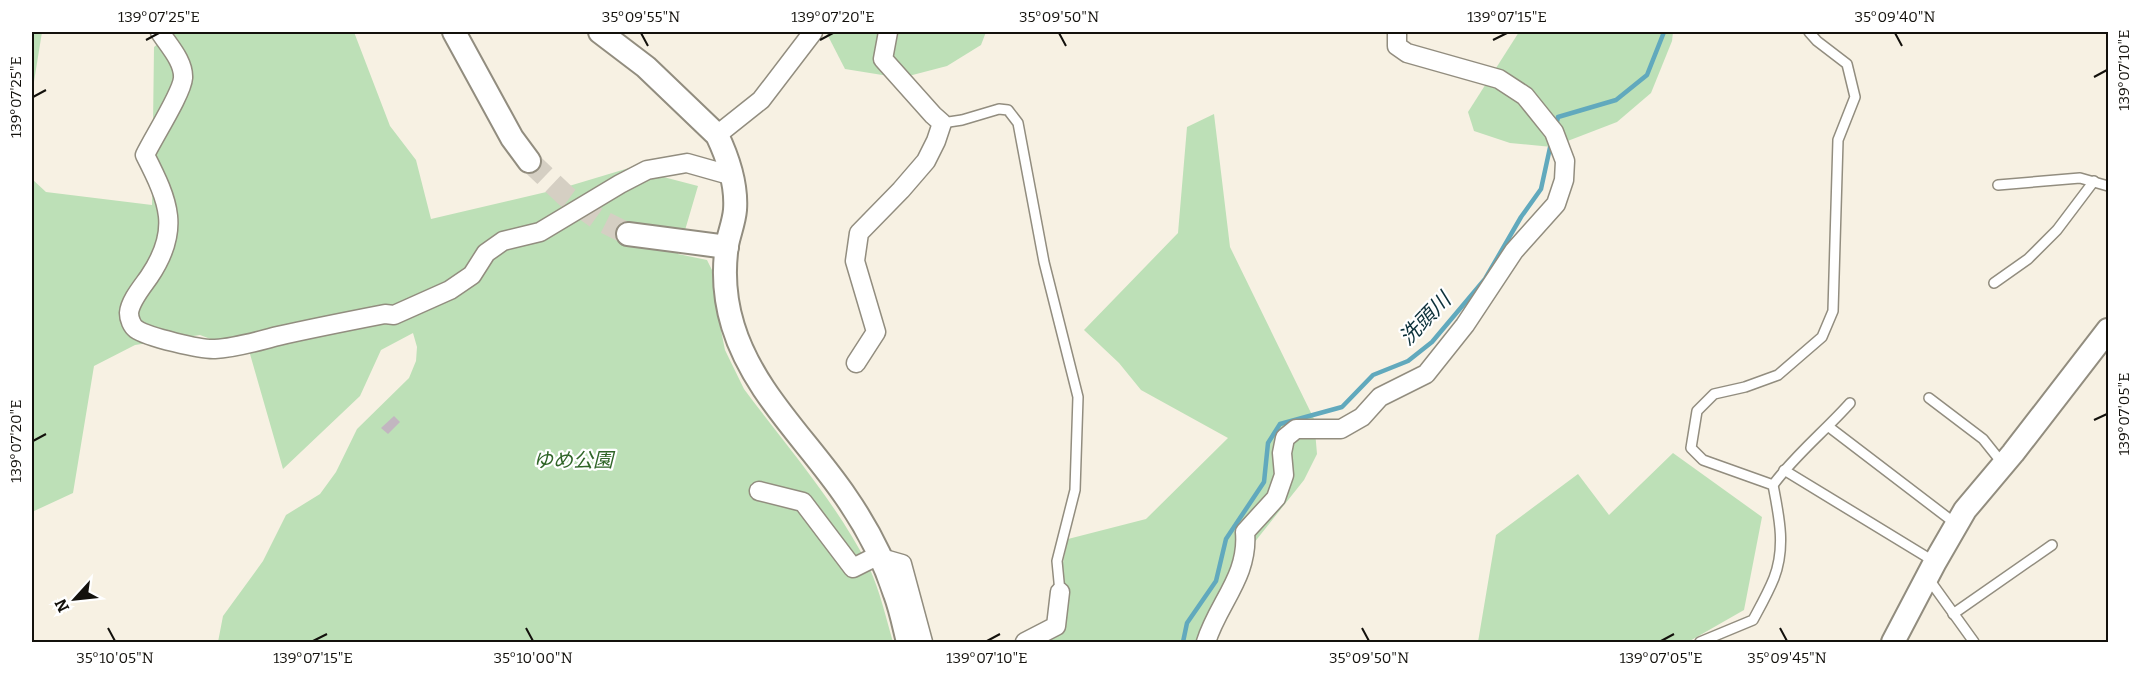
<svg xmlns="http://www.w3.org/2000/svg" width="2140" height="674" font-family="Bitter,'Noto Sans JP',serif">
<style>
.green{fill:#bde0b7}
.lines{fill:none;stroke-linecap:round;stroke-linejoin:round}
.stream{stroke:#61a9bd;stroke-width:4.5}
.building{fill:#c2b6c0}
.tertiary-tunnel{stroke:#d5cfc3;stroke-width:22;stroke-dasharray:22 11;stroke-linecap:butt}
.service-casing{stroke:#928d7f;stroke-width:12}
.minor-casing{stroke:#928d7f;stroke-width:21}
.tertiary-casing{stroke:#928d7f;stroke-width:26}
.service{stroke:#fff;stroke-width:9}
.minor{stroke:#fff;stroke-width:18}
.tertiary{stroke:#fff;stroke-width:22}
.ticks{fill:none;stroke:#13110c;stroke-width:2}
.labels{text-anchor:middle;stroke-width:4.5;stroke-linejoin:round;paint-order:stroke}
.park-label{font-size:20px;font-style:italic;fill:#306528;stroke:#fff}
.water-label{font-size:21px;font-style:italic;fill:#0d313a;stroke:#fff}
.neatline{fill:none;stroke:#13110c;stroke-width:2}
.ticks-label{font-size:15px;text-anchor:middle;fill:#13110c}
</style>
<rect width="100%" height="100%" fill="#f7f1e3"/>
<g class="green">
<path d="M32,32H42L32,94Z"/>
<path d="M179,32H354L390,126L416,160L431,219L559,189L629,168L698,186L678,254L707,260L714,274L716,306L725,350L744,389C787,447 836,502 869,567C880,591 886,618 893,642H218L223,616L263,561L286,515L320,494L336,472L357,429L409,378L416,361L417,347L413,333L381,350L360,396L283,469L250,354L200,335L135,345L94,366L73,493L32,512V179L46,192L152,205L154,47L167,37Z"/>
<path d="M826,32H986L981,45L947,66L901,78L845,69Z"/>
<path d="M1519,32H1673L1672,41L1651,93L1617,122L1552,147L1510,143L1474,131L1468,112Z"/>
<path d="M1214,114L1230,247L1314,419L1317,454L1304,480L1234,568L1201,642H1046L1068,539L1146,519L1228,438L1141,390L1119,363L1084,330L1178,233L1187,127Z"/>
<path d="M1673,453L1762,517L1744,610L1688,642H1478L1496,535L1578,474L1609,515Z"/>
</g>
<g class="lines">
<g class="stream">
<path d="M1556,126L1558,117L1616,100L1647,75L1664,32"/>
<path d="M1183,642L1187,623L1216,581L1226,539L1264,482L1268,443L1280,424L1342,407L1373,375L1408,361L1432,342L1485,279L1521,217L1541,189L1551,143"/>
</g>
</g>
<path class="building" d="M394,416L400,422L388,434L381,428Z"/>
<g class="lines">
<path class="tertiary-tunnel" d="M529,161L567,197L598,219L628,234"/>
<defs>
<g id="service">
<path d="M942,123L962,120L999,109L1008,110L1018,123L1044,262L1078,397L1075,490L1057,561L1060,592"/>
<path d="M1998,185L2080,178L2108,186"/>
<path d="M1994,283L2028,259L2057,230L2094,181"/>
<path d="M1929,398L1983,439L2003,464"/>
<path d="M1829,427L1956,524"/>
<path d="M1784,470L1935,562"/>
<path d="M1773,485C1795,455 1825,431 1850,403"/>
<path d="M1928,578L1974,642"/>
<path d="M1953,614L2052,545"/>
<path d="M1700,642L1753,620C1760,607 1768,593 1774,578C1786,547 1779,516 1773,485L1703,460L1691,448L1697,411L1714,394L1745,387L1778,375L1822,337L1833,311L1838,140L1855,97L1847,64L1817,41L1809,32"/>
</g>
<g id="minor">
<path d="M160,32C168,45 184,61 183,78C182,93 153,138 145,155C169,202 181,230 149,277C142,287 130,301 129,313C129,319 132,326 136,329C147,337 202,350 215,349C236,348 258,341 278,336C313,328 349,321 385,314L394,315L450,290L472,275L486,253L503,241L540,232L620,184L647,170L687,163L733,176"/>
<path d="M717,135L761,100L813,32"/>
<path d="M856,363L876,332L855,261L859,233L901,190L926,161L936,141L942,123L933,115L883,59L888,32"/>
<path d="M759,491L803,502L853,568L879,555"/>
<path d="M881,558L902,564L923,642"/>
<path d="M1025,642L1056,626L1060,592"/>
<path d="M1206,642C1218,603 1249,576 1245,532L1276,498L1284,475L1282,453L1285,438L1296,429H1341L1362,417L1380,397L1426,374L1465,325L1514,251L1556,204L1564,180L1565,161L1554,132L1525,96L1499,79L1407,53L1397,46V32"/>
</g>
<g id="tertiary">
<path d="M454,32L512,138L529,161"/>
<path d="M600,32L646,67L717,135C728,158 737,183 735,210C734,222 729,234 727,245C723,272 725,300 733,326C753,392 808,441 846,497C866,526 884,560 895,594C901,610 904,626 908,642"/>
<path d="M628,234L727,247"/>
<path d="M1893,642L1935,562L1965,510L2013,453L2108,330"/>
</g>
</defs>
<use href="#service" class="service-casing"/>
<use href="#minor" class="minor-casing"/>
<use href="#tertiary" class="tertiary-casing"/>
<use href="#service" class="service"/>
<use href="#minor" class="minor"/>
<use href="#tertiary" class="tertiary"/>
</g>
<path class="ticks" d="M641,33L648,46M1059,33L1066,46M1895,33L1902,46M146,40L159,33M820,40L833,33M1493,40L1507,33M2094,77L2107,70M33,97L46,90M2094,420L2107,414M33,441L46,434M108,628L115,641M526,628L533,641M1362,628L1369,641M1780,628L1787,641M313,641L327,634M987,641L1000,634M1661,641L1674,634"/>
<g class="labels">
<g class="park-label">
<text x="573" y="467">ゆめ公園</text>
</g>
<g class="water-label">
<text transform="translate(1425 319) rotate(-46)" y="7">洗頭川</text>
</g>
</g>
<rect width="2140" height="674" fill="none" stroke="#ffffff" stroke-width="66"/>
<g transform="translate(75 599) rotate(243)" stroke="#ffffff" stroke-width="4.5" paint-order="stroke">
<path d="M0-4.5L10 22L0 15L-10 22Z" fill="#13110c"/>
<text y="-9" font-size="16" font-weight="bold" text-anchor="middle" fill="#13110c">N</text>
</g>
<rect x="33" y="33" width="2074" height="608" class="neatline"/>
<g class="ticks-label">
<text x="159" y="22">139°07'25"E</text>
<text x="641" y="22">35°09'55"N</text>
<text x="833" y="22">139°07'20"E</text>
<text x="1059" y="22">35°09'50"N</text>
<text x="1507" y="22">139°07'15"E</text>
<text x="1895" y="22">35°09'40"N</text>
<text transform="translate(2124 70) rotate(-90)" y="5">139°07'10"E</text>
<text transform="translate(16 97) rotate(-90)" y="5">139°07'25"E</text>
<text transform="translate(2124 414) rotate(-90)" y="5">139°07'05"E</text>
<text transform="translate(16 441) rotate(-90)" y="5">139°07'20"E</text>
<text x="115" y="663">35°10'05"N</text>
<text x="313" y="663">139°07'15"E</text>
<text x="533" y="663">35°10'00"N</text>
<text x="987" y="663">139°07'10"E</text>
<text x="1369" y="663">35°09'50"N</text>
<text x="1661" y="663">139°07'05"E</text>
<text x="1787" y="663">35°09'45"N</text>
</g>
</svg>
